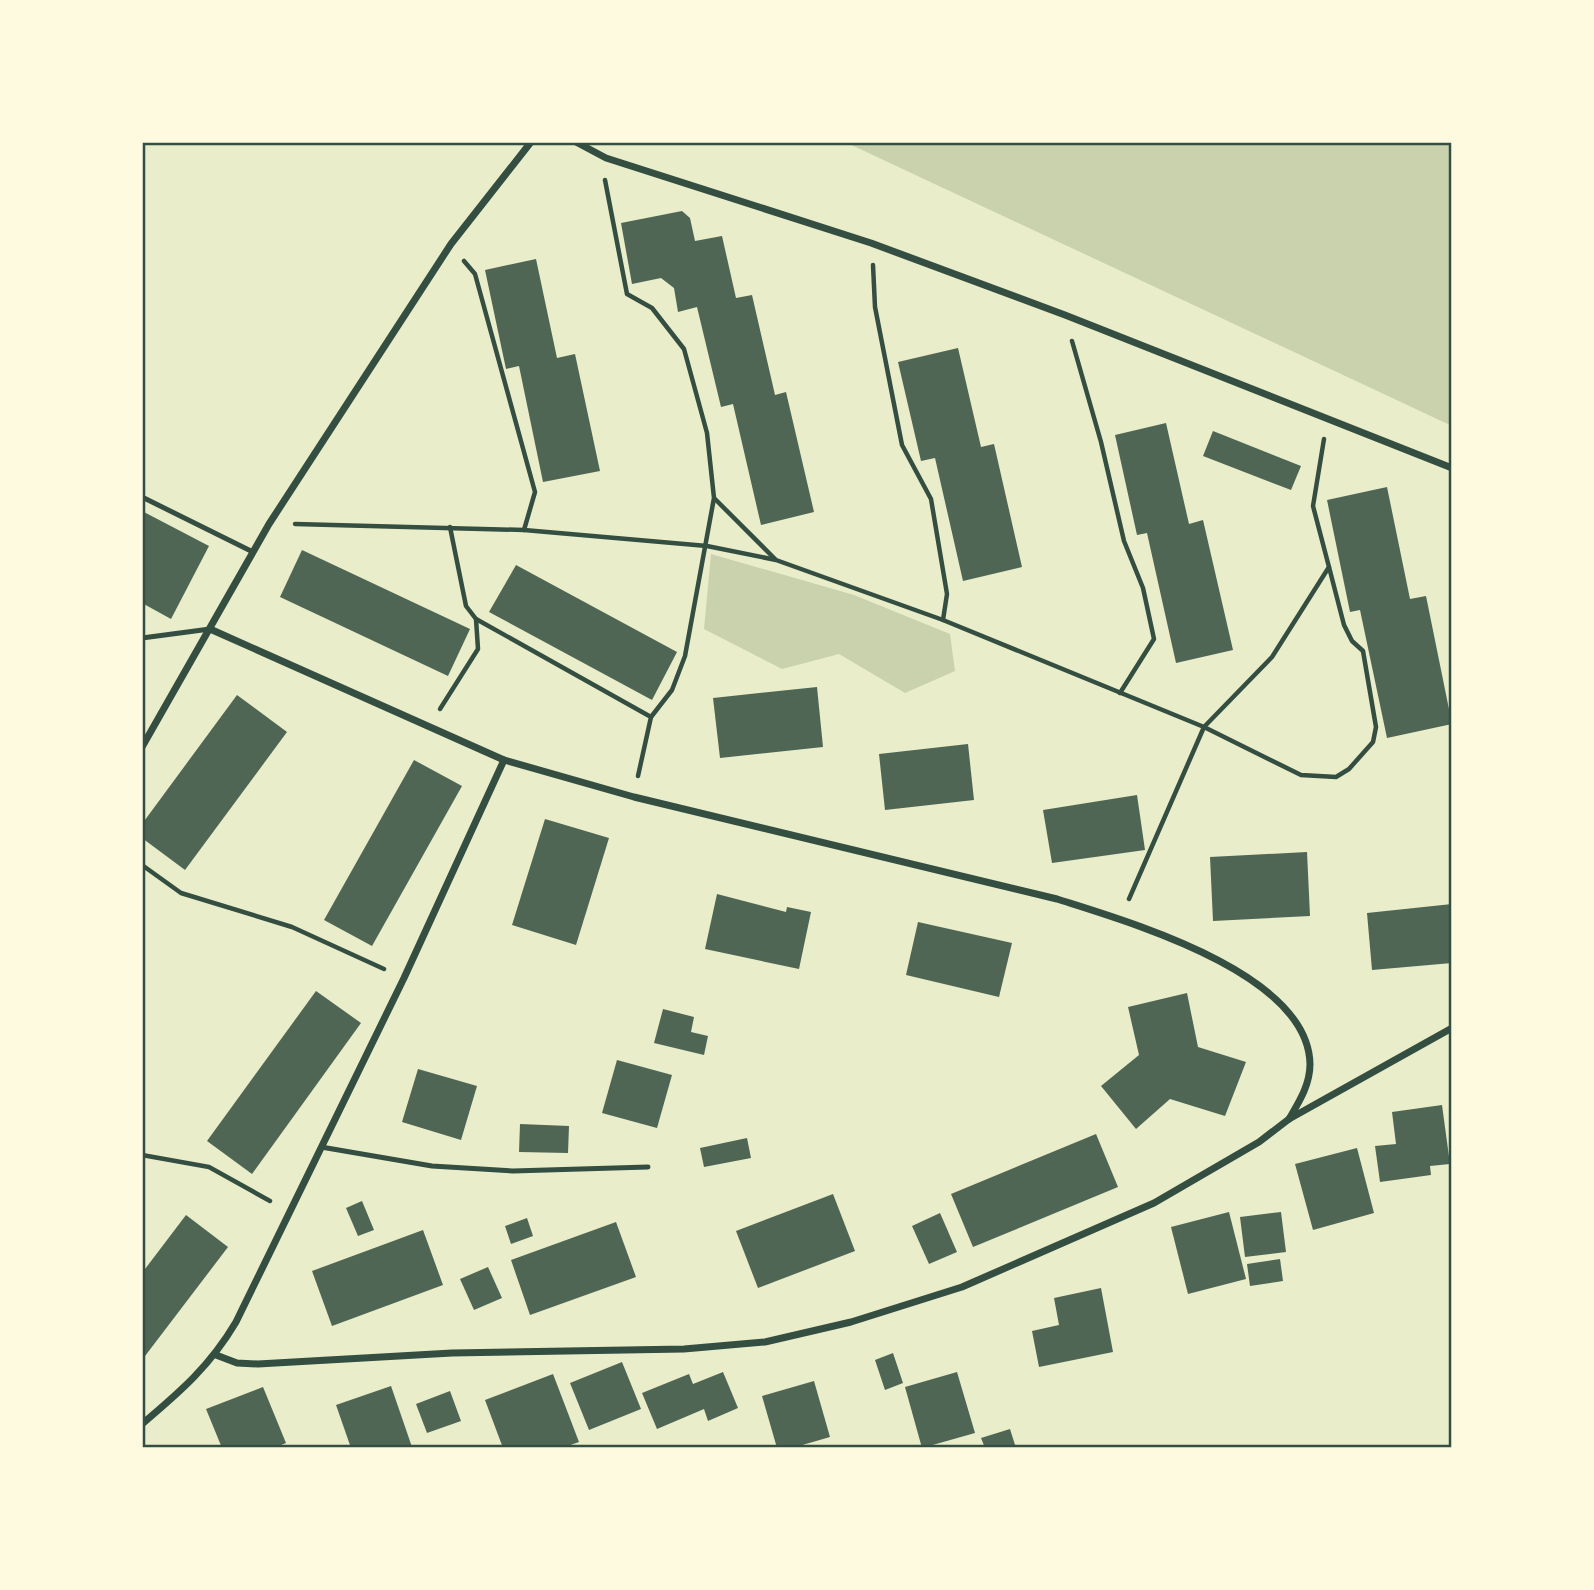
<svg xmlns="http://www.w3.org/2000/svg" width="1594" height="1590" font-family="'Archivo Narrow',sans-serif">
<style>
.green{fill:#cad2ad}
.building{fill:#4f6655}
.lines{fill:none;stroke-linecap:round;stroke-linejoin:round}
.path{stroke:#344e41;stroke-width:4.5}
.service{stroke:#344e41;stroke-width:5}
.minor{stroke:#344e41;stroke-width:7}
.neatline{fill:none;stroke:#344e41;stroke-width:2.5}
</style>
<rect width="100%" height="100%" fill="#e9edc9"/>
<g class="green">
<path d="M845,142H1452V426Z"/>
<path d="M711,554L854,595L950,634L955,671L905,693L839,654L782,669L704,629Z"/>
</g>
<g class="building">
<path d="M682,211L690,218L695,241L722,236L736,298L752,295L775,395L786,392L814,512L761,525L733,404L721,407L697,307L678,312L674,288L661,278L632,284L621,223Z"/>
<path d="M536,259L557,358L575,354L600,471L543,482L519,366L506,369L485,270Z"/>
<path d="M958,348L981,447L994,444L1022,567L963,581L935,458L921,461L898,362Z"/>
<path d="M1166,423L1189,524L1203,520L1233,650L1176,663L1147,533L1137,535L1115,435Z"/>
<path d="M1213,431L1301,466L1291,490L1203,456Z"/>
<path d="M1387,487L1410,599L1426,596L1452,724L1387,738L1360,610L1350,612L1327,500Z"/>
<path d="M142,511L209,546L171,619L142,603Z"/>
<path d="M302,550L470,629L448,676L280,597Z"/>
<path d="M516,565L677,652L652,700L489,612Z"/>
<path d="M817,687L823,747L720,758L713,698Z"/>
<path d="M237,695L287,732L185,870L142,838V824Z"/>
<path d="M968,744L974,800L885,810L879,754Z"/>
<path d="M414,760L462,786L372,946L324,920Z"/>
<path d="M1137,795L1145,850L1052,863L1043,810Z"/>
<path d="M545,819L609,838L576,945L512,925Z"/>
<path d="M1307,852L1310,916L1213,921L1210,857Z"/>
<path d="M717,894L786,912L787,907L811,912L799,969L705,949Z"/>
<path d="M1452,904V963L1372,970L1367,913Z"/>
<path d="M918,922L1012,943L999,997L906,975Z"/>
<path d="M316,991L361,1023L252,1174L207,1141Z"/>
<path d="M1187,993L1198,1047L1246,1062L1225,1116L1170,1099L1136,1129L1101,1086L1139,1055L1128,1007Z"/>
<path d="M663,1009L694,1017L691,1032L708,1036L704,1055L654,1043Z"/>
<path d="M617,1060L672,1075L657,1128L602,1113Z"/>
<path d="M418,1069L477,1086L461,1140L402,1122Z"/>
<path d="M1442,1105L1450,1164L1430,1166L1431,1175L1380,1182L1375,1146L1396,1144L1392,1112Z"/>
<path d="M520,1124L569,1126L568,1153L519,1152Z"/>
<path d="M1096,1134L1118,1187L973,1247L951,1194Z"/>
<path d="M747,1138L751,1158L704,1167L700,1148Z"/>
<path d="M1357,1148L1374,1213L1313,1230L1295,1164Z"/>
<path d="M833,1194L855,1251L758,1288L736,1231Z"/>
<path d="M362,1201L374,1230L358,1236L346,1208Z"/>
<path d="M1229,1212L1246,1279L1188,1294L1171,1227Z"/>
<path d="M1281,1212L1286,1252L1245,1257L1240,1217Z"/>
<path d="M940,1213L957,1252L929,1264L912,1226Z"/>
<path d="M186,1215L228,1247L142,1360V1273Z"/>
<path d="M527,1218L533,1236L511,1244L505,1226Z"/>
<path d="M616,1222L636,1277L530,1315L511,1260Z"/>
<path d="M423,1230L443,1285L332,1326L312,1271Z"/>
<path d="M1280,1259L1283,1281L1250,1286L1247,1264Z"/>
<path d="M488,1267L502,1298L474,1310L460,1279Z"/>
<path d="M1101,1288L1113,1352L1039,1367L1032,1331L1059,1325L1054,1298Z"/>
<path d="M893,1353L903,1383L885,1390L875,1360Z"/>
<path d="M622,1362L641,1409L589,1430L570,1383Z"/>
<path d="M723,1372L738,1408L708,1421L704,1409L657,1429L642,1393L689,1374L693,1384Z"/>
<path d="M957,1372L975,1433L922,1448L905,1387Z"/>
<path d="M553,1374L579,1442L562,1448H503L485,1400Z"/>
<path d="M814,1381L830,1437L792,1448H777L762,1396Z"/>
<path d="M391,1386L412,1447L351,1448L336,1405Z"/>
<path d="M263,1387L286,1443L274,1448H222L206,1409Z"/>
<path d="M450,1391L461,1421L427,1433L416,1404Z"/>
<path d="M1010,1429L1016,1448H985L981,1438Z"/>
</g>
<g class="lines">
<g class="path">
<path d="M605,180L627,294L652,308L684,349L707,433L714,498L685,656L672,690L651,717"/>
<path d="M464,261L475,274L535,492L524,530"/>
<path d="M873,265L875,307L902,445L931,499L947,594L943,620"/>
<path d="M1072,341L1101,442L1124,541L1143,588L1154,639L1120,693"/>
<path d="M715,499L775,559"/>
<path d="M295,524L524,530L707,546L776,560L943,620L1204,727L1301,775L1336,777L1349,769L1373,742L1376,727L1363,651L1352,641L1344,625L1329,567"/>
<path d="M450,527L466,606L476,619L651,717L638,776"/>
<path d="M440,709L478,649L476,619"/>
<path d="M142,865L181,893L292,927L384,969"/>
<path d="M1129,899L1204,727L1272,657L1329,567L1313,506L1324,439"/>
<path d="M142,1155L209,1167L270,1201"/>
</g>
<g class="service">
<path d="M142,497L253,552"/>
<path d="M142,638L210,629"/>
<path d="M321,1147L432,1166L513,1171L648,1167"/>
</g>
<g class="minor">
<path d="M576,142L606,158L871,243L1065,315L1452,468"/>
<path d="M210,629L504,760L634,797L1057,899C1129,922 1308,973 1310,1064C1310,1085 1299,1102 1289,1119"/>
<path d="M142,747L269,524L451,244L531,142"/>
<path d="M216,1355L237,1363L258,1364L452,1353L684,1349L765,1342L851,1322L962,1287L1154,1203L1259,1142L1289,1119L1452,1028"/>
<path d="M142,1424C181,1391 210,1366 236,1322L404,978L504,760"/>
</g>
</g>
<rect width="1594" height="1590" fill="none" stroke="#fefae0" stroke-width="287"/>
<rect x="144" y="144" width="1306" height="1302" class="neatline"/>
</svg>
